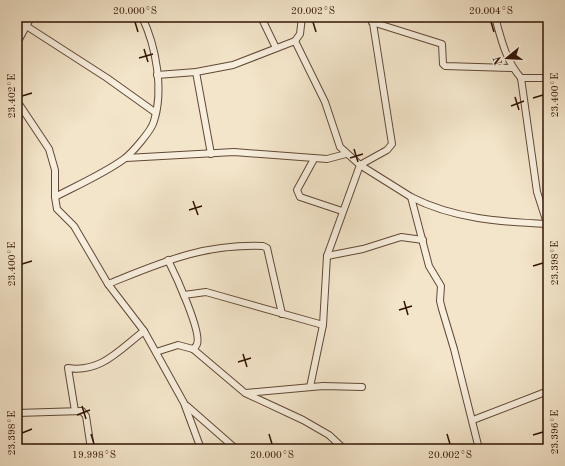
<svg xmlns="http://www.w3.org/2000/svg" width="565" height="466" font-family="'Old Standard TT',serif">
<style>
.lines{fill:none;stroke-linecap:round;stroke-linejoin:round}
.minor-casing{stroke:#624836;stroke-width:8}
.minor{stroke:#f7eedd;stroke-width:6}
.ticks{fill:none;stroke:#311405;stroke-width:1.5}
.neatline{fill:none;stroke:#311405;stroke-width:1.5}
.ticks-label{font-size:10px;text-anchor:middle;fill:#311405}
</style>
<rect width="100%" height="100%" fill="#f3e5ca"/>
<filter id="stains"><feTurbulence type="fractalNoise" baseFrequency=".005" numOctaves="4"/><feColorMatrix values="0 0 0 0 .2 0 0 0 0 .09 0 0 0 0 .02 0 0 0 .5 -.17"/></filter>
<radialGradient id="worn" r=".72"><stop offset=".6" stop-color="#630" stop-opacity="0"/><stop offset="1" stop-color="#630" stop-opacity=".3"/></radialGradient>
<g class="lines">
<defs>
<g id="minor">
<path d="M261,17L276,48"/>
<path d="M495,17C501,39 506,61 521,78H548"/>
<path d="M17,20L107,78L156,113"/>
<path d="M372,22L442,44L443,64L445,66L512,68"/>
<path d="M295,41L300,34L302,17"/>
<path d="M17,43L31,17"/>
<path d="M196,72L211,154"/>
<path d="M157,75L196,72L233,65L295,41L325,102L340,147L360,165L411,197L429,266L441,286L440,301L442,309L454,349L479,449"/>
<path d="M521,78L537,192L548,226"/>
<path d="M17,101L49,149L55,170V197L57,209L74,226L108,284L144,331L184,403L201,449"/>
<path d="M126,158L234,152L327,159L346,154"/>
<path d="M314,159L297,190L300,197L342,211"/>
<path d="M55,197C76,186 105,173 124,159C132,153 152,130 154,121C164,90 156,46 142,17"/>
<path d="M411,197C454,219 501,222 548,224"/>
<path d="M327,256L363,249L401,237L423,240"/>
<path d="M168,260C175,274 202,332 197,344C197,345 194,349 193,349"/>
<path d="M108,284C163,262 202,244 263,246L267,248L282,314"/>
<path d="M184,295L206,292L323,325"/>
<path d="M156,352L178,345L193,349L245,393L303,420L329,435L344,449"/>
<path d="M310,387L323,325L327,256L360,165L387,150L392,144L372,17"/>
<path d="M246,393L323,386L362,387"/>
<path d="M187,406L236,449"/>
<path d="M75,411L68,368C101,373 119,350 144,331"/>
<path d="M17,413L82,411L86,416L91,449"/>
<path d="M473,420L548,391"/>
<path d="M17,432L19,449"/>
</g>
</defs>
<use href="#minor" class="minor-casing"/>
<use href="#minor" class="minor"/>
</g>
<path class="ticks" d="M135,22L138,32M313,22L316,32M491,22L494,32M144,49L148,62M139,58L153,54M22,96L32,93M515,97L519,110M533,98L543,95M511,106L524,101M354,149L358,162M350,158L363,154M193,201L198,215M189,210L202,206M22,264L32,261M533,266L543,263M404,301L408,315M399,310L412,306M243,354L247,367M238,362L251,358M82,406L86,419M77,415L90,410M22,433L32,429M91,434L94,444M269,434L272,444M447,434L450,444M533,435L543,432"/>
<rect width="565" height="466" fill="none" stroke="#f3e5ca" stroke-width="44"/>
<g transform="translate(507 58) rotate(252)" stroke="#f7eedd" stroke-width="3" paint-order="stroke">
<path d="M0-3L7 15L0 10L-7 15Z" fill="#311405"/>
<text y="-6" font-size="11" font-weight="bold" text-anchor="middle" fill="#311405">N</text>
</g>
<rect x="22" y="22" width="521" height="422" class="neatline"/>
<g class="ticks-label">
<text x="135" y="14">20.000°S</text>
<text x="313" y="14">20.002°S</text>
<text x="491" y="14">20.004°S</text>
<text transform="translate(554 95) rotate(-90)" y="4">23.400°E</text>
<text transform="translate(11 96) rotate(-90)" y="4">23.402°E</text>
<text transform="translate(554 263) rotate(-90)" y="4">23.398°E</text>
<text transform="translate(11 264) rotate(-90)" y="4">23.400°E</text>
<text transform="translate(554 432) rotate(-90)" y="4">23.396°E</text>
<text transform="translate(11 433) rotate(-90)" y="4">23.398°E</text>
<text x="94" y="458">19.998°S</text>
<text x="272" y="458">20.000°S</text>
<text x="450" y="458">20.002°S</text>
</g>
<rect width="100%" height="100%" filter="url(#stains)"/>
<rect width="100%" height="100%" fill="url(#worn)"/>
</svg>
